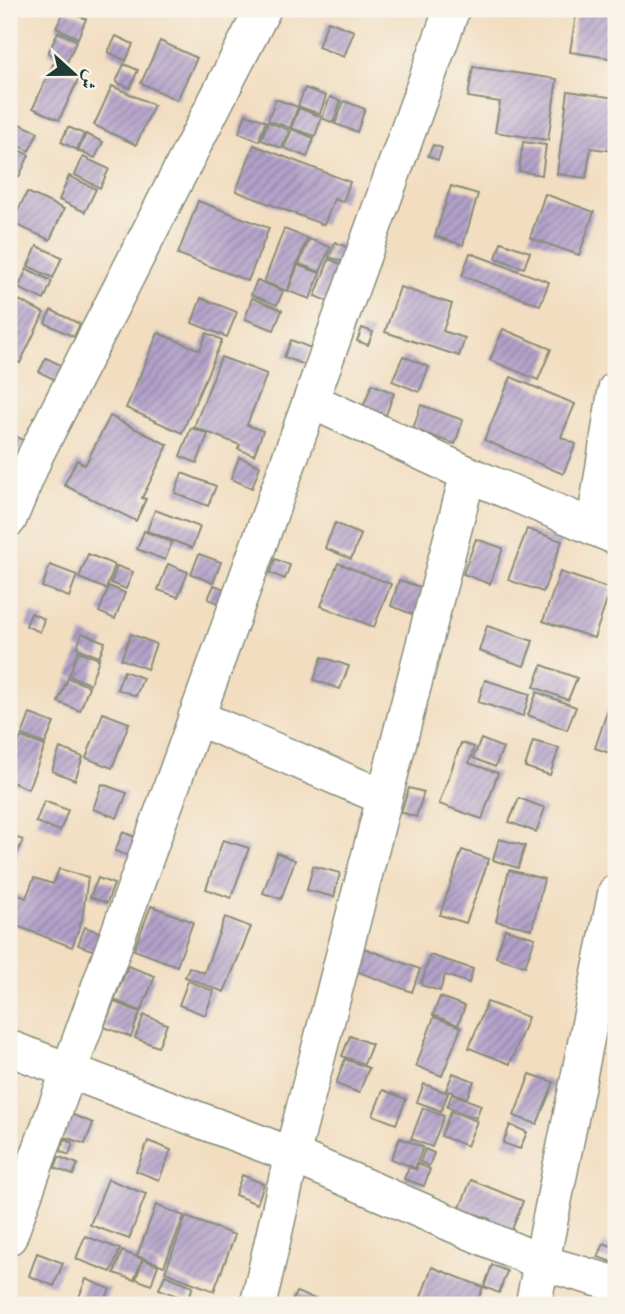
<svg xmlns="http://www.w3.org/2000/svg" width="625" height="1314" font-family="'Gentium Book Plus',Amiri,serif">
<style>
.building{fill:url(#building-hatch)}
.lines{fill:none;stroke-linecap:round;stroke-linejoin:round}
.street-casing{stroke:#888d7a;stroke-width:38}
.street{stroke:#fff;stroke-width:35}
</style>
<defs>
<pattern id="building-hatch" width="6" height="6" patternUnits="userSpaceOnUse" patternTransform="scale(1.75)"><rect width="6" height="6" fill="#b2a0c9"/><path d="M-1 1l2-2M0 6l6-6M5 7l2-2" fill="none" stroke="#9084a4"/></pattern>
</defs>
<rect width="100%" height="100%" fill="#f7f3e8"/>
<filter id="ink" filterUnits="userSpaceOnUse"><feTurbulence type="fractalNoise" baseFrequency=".0143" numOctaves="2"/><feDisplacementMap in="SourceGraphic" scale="14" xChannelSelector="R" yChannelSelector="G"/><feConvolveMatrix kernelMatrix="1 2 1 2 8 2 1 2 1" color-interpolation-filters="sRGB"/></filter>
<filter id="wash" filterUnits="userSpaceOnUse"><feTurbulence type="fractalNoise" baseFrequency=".00686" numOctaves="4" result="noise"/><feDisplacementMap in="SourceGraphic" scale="28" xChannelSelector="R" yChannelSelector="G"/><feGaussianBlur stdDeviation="1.57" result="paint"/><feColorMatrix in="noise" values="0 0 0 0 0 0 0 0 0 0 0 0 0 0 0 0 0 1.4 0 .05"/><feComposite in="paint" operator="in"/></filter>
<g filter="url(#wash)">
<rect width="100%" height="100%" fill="#f2ddc0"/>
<g id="blocks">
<g class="building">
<path d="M577,9H616V59L570,52Z"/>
<path d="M65,10L86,19L78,38L56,28Z"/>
<path d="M328,21L354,31L344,57L318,47Z"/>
<path d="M58,32L77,40L67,62L48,53Z"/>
<path d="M116,36L133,44L126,61L108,52Z"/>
<path d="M160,41L197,58L177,100L141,83Z"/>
<path d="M53,64L80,76L59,120L33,108Z"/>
<path d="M124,64L138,70L130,88L116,82Z"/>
<path d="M473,67L557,79L548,140L495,132L500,102L468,97Z"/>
<path d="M112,86L154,105L136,145L94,125Z"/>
<path d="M305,88L326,96L320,114L298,106Z"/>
<path d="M568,91L616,98L614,151L591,148L586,178L557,174Z"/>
<path d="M330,97L341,101L333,123L322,118Z"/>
<path d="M276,99L298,107L290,128L268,120Z"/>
<path d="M344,101L365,109L357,132L335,124Z"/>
<path d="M299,108L322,117L315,136L291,128Z"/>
<path d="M246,114L266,121L259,141L239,133Z"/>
<path d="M15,122L38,132L29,151L9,141Z"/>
<path d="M268,122L289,130L282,148L261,140Z"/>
<path d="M68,127L84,134L77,150L61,142Z"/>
<path d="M292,129L314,138L307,157L284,148Z"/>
<path d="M86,134L103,142L95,158L78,151Z"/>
<path d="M523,142L546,145L542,175L519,171Z"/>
<path d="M9,145L29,155L19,177L9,172Z"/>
<path d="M254,145L350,182L343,202L334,199L324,225L236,191Z"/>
<path d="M433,145L442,148L438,160L428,156Z"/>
<path d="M83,157L109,169L100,188L75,175Z"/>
<path d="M69,176L96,189L85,212L59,200Z"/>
<path d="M451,186L478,194L463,245L435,236Z"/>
<path d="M27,192L64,209L50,240L12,223Z"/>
<path d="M545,194L594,212L579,255L530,238Z"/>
<path d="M198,201L269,228L248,281L178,254Z"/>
<path d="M284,229L307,238L287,291L264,282Z"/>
<path d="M309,239L330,247L320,272L299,264Z"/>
<path d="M335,242L349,248L344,262L329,257Z"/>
<path d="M501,242L530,252L524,268L496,258Z"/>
<path d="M37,246L62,257L53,278L28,266Z"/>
<path d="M470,253L549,282L540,305L462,276Z"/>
<path d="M329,259L343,265L329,302L315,296Z"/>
<path d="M298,265L320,273L310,299L288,291Z"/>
<path d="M27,269L52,281L44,300L18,288Z"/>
<path d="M257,280L283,291L277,305L251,295Z"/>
<path d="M400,287L452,304L443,331L465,338L459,356L385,332Z"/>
<path d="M201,298L237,312L227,337L192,323Z"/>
<path d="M252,298L282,310L274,330L245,319Z"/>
<path d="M19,300L44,313L20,363L9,357V321Z"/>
<path d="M51,310L80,324L74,337L45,323Z"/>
<path d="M362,328L373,332L368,345L357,341Z"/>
<path d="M503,329L551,349L538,380L490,360Z"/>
<path d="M158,333L200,350L207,333L222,340L182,433L126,408Z"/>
<path d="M291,340L311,348L305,365L284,357Z"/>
<path d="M403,356L429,367L419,392L392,381Z"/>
<path d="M221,357L267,374L247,425L263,431L254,455L238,449L240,445L194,427Z"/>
<path d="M46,358L65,367L58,381L39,372Z"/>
<path d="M511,377L575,404L561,437L576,444L563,474L484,440Z"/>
<path d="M372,384L394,393L386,415L363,407Z"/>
<path d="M421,405L463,420L455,444L413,429Z"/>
<path d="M110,416L168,445L142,498L146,499L136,521L64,485L77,460L85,465Z"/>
<path d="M191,428L208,434L197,463L180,456Z"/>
<path d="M10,433L24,441L15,457L9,454Z"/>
<path d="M239,457L260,466L252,488L231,479Z"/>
<path d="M182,473L216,486L208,506L175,493Z"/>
<path d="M155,510L200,527L192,548L147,531Z"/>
<path d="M335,523L361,535L351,559L325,548Z"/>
<path d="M527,529L562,541L543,592L508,580Z"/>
<path d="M144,531L172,542L165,560L137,549Z"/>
<path d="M476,539L503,548L490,584L463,574Z"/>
<path d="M88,554L115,565L106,589L79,578Z"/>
<path d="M199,554L221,562L213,583L191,574Z"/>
<path d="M275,559L290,565L285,579L270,573Z"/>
<path d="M338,563L391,584L374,627L321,606Z"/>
<path d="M168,564L188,572L178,597L158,590Z"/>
<path d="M50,565L77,575L69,597L42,587Z"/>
<path d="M117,566L133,572L126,589L111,583Z"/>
<path d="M560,572L611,589L594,638L543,621Z"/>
<path d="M399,580L426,589L417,616L391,606Z"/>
<path d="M214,585L233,592L228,607L208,599Z"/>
<path d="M109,586L125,593L115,619L99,612Z"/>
<path d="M31,613L44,619L40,632L26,626Z"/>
<path d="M487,626L533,641L524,666L479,651Z"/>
<path d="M82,633L105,642L99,657L77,648Z"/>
<path d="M131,634L156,644L147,669L121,659Z"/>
<path d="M78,651L99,659L90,684L69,676Z"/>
<path d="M322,657L349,666L340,689L314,680Z"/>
<path d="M542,665L577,678L568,700L534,687Z"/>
<path d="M124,671L143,678L136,696L117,689Z"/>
<path d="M68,678L89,686L80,711L58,702Z"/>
<path d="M485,680L530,694L523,716L478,702Z"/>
<path d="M537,692L576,707L567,730L528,715Z"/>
<path d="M609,706L616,708V755L595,748Z"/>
<path d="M103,713L129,723L112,768L86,758Z"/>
<path d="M30,714L54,723L45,744L22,735Z"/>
<path d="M21,737L45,746L28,789L9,781V770Z"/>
<path d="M481,739L503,748L495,767L473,758Z"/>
<path d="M533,741L559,748L550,775L525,767Z"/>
<path d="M461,743L474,747L469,763L498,773L482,819L439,804Z"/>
<path d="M60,748L83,757L75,780L52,771Z"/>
<path d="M102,784L127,793L117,818L93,809Z"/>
<path d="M409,788L424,792L416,817L401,812Z"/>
<path d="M519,798L545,808L536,832L509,822Z"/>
<path d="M44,801L68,810L60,831L36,822Z"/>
<path d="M123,832L140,839L133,858L115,851Z"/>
<path d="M9,835L23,840L16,857L9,854Z"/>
<path d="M499,839L525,846L518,868L493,860Z"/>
<path d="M223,840L249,848L231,898L206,889Z"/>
<path d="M462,850L489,859L466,923L440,915Z"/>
<path d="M277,853L295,860L281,899L263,893Z"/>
<path d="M313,866L340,873L334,897L307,890Z"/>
<path d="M59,869L88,877L82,920L72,947L9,923V891L26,898L34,878L53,884Z"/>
<path d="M509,870L544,879L532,929L496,921Z"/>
<path d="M98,878L114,884L107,903L90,897Z"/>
<path d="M151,906L193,922L177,966L134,950Z"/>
<path d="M225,917L251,927L224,992L185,977L189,967L204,973Z"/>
<path d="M85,927L107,935L100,953L78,945Z"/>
<path d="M505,929L535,938L525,966L496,957Z"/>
<path d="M361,947L420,969L412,992L353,970Z"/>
<path d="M430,955L473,969L469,983L445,975L440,991L421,985Z"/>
<path d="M128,966L155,976L141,1011L114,1000Z"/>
<path d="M188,981L214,991L205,1015L179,1005Z"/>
<path d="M440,997L465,1006L458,1025L433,1015Z"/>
<path d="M114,1002L140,1012L131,1037L104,1027Z"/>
<path d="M487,1002L528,1017L510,1064L469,1048Z"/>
<path d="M144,1015L167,1024L158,1047L135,1038Z"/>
<path d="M434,1017L461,1027L442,1076L416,1066Z"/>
<path d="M350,1036L372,1044L364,1064L342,1056Z"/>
<path d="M345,1059L369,1068L359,1093L336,1084Z"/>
<path d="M453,1073L474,1081L467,1098L446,1090Z"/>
<path d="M530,1074L554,1082L537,1124L514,1116Z"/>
<path d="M424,1084L448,1093L441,1111L417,1102Z"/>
<path d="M383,1090L406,1099L396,1124L373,1115Z"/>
<path d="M452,1094L481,1105L476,1118L447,1107Z"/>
<path d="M423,1108L444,1116L432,1147L411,1139Z"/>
<path d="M451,1111L477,1121L467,1146L441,1136Z"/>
<path d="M71,1114L93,1123L85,1144L62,1136Z"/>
<path d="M510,1125L527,1132L520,1149L503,1143Z"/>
<path d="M400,1138L423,1147L415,1168L391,1159Z"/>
<path d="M65,1139L73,1143L69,1155L60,1151Z"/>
<path d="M148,1141L171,1150L159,1180L136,1171Z"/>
<path d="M425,1149L434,1153L429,1166L420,1162Z"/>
<path d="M59,1157L78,1164L73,1175L55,1168Z"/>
<path d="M418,1164L430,1169L424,1186L404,1179L409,1167L416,1170Z"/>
<path d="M242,1175L264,1184L257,1204L235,1195Z"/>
<path d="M108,1179L146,1194L129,1239L90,1225Z"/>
<path d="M471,1180L523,1201L510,1235L488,1226L490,1219L460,1208Z"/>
<path d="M156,1205L184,1216L164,1266L137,1256Z"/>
<path d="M186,1217L235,1235L214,1291L165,1272Z"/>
<path d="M85,1236L120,1249L111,1272L76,1259Z"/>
<path d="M604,1243L616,1248L612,1262L598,1257Z"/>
<path d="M122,1251L142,1259L134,1280L114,1273Z"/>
<path d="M37,1253L63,1263L54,1286L29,1276Z"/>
<path d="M143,1259L158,1265L151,1285L136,1279Z"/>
<path d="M492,1265L507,1271L499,1293L484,1287Z"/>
<path d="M432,1267L483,1287L476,1305H418Z"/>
<path d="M165,1275L193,1286L188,1300L159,1289Z"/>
<path d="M86,1279L110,1289L103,1305H76Z"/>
<path d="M296,1292L320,1301L318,1305H291Z"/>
</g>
</g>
</g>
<g filter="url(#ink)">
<use href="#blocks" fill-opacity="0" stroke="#888d7a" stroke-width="2"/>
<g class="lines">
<defs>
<g id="street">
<path d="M312,401L468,474L616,537"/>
<path d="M9,519L36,454L263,9"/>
<path d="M594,528L616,389"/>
<path d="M196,717L383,797"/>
<path d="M9,1048L292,1155L543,1263L616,1284"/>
<path d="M9,1237L452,9"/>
<path d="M258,1305L292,1155L468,474"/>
<path d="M533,1305L616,892"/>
</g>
</defs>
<use href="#street" class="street-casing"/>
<use href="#street" class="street"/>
</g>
</g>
<rect width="625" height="1314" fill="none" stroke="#f7f3e8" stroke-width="35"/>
<g transform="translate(74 74) rotate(111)" stroke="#f7f3e8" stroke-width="5" paint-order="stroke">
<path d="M0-5L12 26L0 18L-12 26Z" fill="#1f3d34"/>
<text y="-10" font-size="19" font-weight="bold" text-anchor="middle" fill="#1f3d34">ش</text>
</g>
</svg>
